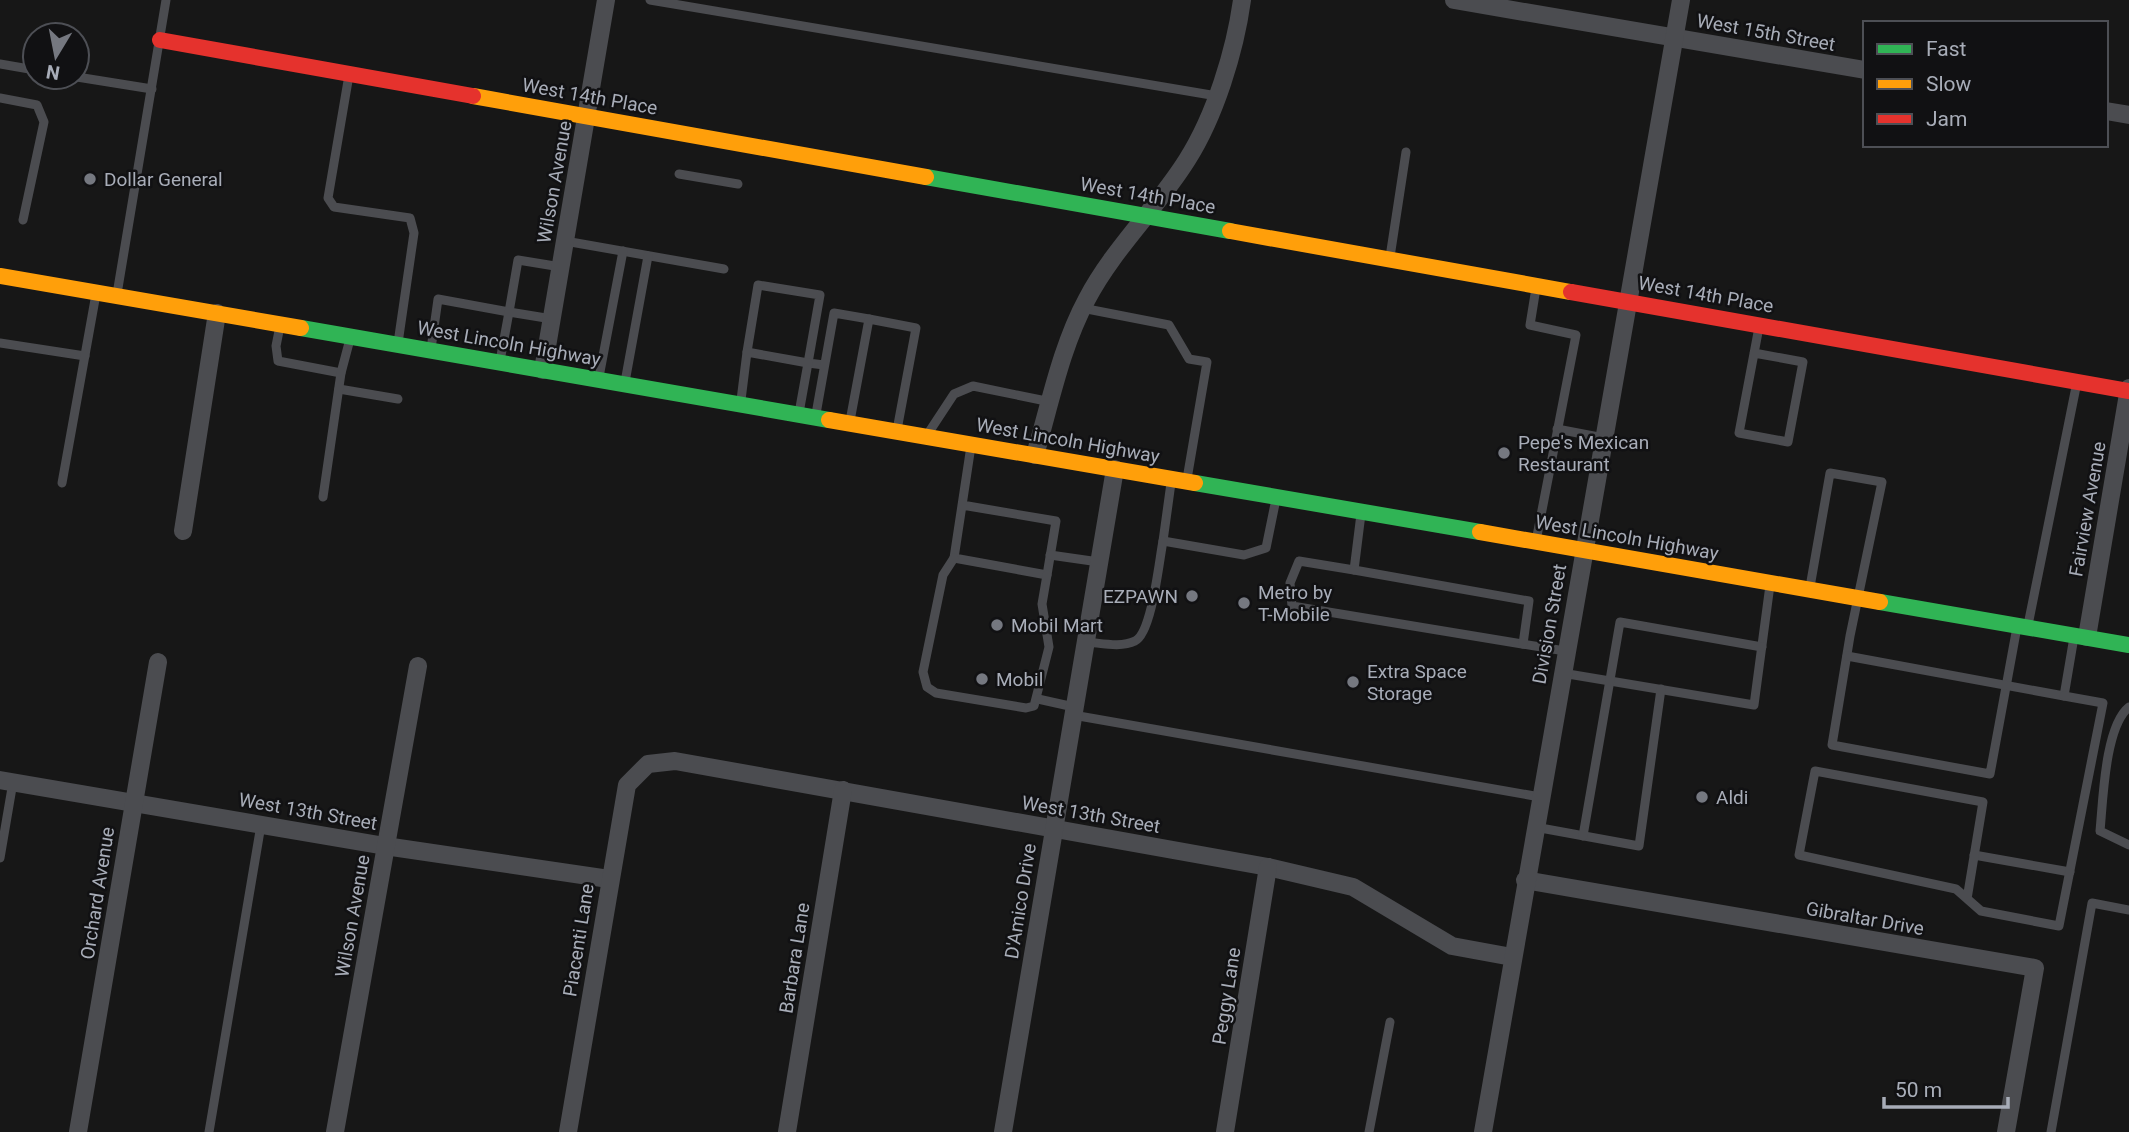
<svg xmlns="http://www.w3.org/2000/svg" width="2129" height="1132" font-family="Roboto,sans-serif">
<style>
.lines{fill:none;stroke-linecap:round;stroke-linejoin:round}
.lane{stroke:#4b4c50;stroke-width:9}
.street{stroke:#4b4c50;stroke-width:18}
.fast{stroke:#30b455;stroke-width:16}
.slow{stroke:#ff9f0a;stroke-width:16}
.jam{stroke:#e5322d;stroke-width:16}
.poi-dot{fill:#757880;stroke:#111113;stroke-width:2.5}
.labels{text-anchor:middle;stroke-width:5;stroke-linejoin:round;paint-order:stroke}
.street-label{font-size:19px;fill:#a8adb8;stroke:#111113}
.poi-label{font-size:19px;fill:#a8adb8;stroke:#111113;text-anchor:start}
</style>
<rect width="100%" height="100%" fill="#171717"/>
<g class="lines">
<g class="lane">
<path d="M650,0L1217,96"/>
<path d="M0,64L35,70"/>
<path d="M349,75L328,198L334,207L410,218L414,233L398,343"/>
<path d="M77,77L152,89"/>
<path d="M0,98L37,105L44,122L23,220"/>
<path d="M679,174L738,184"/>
<path d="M565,241L724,269"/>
<path d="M1390,257L1406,152"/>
<path d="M117,294L166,0"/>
<path d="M1082,308L1169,325L1189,359L1207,362L1187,479"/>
<path d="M280,326L276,346L278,361L341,373"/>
<path d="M0,343L85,356"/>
<path d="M431,349L438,299L509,312L518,260L561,267"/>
<path d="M747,352L758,285L820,295L808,363L824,365"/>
<path d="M1754,353L1803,362L1788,442L1739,433L1759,327"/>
<path d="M500,361L509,312L552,319"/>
<path d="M599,377L623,251"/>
<path d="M625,382L648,256"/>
<path d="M339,389L398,399"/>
<path d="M741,400L747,352L808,363L799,413"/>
<path d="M816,414L834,313L869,319"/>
<path d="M850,421L869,319L916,328L897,430"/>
<path d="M1557,429L1604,438"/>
<path d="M929,432L954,394L973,386L1051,402"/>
<path d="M62,483L96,294"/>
<path d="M1171,483L1163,541L1244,555L1266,548L1276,499"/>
<path d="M323,497L341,373L350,339"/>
<path d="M962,505L1056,521L1047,575L954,558L971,446"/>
<path d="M1361,514L1354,570L1299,561L1290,583L1292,606L1565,651"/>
<path d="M1536,541L1576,335L1530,325L1536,288"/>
<path d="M1050,555L1099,562"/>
<path d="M954,558L943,575L923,672L927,687L936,693L1026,708L1034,706L1049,647L1042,604L1047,575"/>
<path d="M1354,570L1529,601L1523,644"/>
<path d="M1810,587L1830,473L1882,482L1850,636L1832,745L1990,774L2017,627"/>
<path d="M2028,625L2077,382"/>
<path d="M1086,642C1101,643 1121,648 1135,641C1152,633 1159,561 1163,541"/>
<path d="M1847,656L2064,696L2074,637"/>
<path d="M1562,673L1754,705L1770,585"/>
<path d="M1038,699L1074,707"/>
<path d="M2129,707C2105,726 2103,800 2100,831L2129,845"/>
<path d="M1073,715L1540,797"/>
<path d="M1535,827L1639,846L1661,689"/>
<path d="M1583,836L1620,622L1762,647"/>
<path d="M1974,855L2070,872"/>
<path d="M0,858L13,782"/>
<path d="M1967,899L1983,802L1815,771L1799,855L1956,889L1981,911L2059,926L2103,703L2064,696"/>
<path d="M209,1132L261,825"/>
<path d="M1369,1132L1390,1022"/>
<path d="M2051,1132L2092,903L2129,910"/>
</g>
<g class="street">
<path d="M1454,0L1865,70"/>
<path d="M2106,111L2129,115"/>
<path d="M543,370L606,0"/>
<path d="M1035,455C1050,404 1061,347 1087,299C1113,249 1157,208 1187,160C1215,116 1235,51 1242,0"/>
<path d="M183,531L217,313"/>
<path d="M2087,637L2129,388"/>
<path d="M0,780L385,846L609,879"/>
<path d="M1525,880L2035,968L2006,1132"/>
<path d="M78,1132L158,662"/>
<path d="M335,1132L418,666"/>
<path d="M568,1132L627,785L648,764L675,761L1268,867L1353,887L1452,946L1512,957"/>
<path d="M787,1132L843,790"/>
<path d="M1003,1132L1115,469"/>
<path d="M1225,1132L1268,867"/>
<path d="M1483,1132L1681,0"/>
</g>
<g class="fast">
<path d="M926,177L1230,231"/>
<path d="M301,328L829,420"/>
<path d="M1195,483L1480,532"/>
<path d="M1880,602L2129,645"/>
</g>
<g class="slow">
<path d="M473,96L926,177"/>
<path d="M1230,231L1571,292"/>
<path d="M0,276L301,328"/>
<path d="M829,420L1195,483"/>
<path d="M1480,532L1880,602"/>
</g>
<g class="jam">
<path d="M160,40L473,96"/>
<path d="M1571,292L2129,391"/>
</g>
</g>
<g class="poi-dot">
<circle cx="90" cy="179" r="7"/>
<circle cx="1504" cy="453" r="7"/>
<circle cx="1192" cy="596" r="7"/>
<circle cx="1244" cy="603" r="7"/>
<circle cx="997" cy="625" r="7"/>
<circle cx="982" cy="679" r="7"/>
<circle cx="1353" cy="682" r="7"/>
<circle cx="1702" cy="797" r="7"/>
</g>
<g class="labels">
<g class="street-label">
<text transform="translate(1766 32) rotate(10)" y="7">West 15th Street</text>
<text transform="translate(590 96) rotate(10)" y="7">West 14th Place</text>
<text transform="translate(554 182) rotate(-80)" y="7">Wilson Avenue</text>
<text transform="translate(1148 195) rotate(10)" y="7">West 14th Place</text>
<text transform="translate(1706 294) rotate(10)" y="7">West 14th Place</text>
<text transform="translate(509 343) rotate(10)" y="7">West Lincoln Highway</text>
<text transform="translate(1068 440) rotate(10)" y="7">West Lincoln Highway</text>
<text transform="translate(2087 509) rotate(-80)" y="7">Fairview Avenue</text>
<text transform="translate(1627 537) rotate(10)" y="7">West Lincoln Highway</text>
<text transform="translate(1549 624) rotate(-80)" y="7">Division Street</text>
<text transform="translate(308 811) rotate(10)" y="7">West 13th Street</text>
<text transform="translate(1091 814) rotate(10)" y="7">West 13th Street</text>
<text transform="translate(97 893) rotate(-81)" y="7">Orchard Avenue</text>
<text transform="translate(1020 901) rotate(-81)" y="7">D'Amico Drive</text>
<text transform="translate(352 916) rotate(-80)" y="7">Wilson Avenue</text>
<text transform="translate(1865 918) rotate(10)" y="7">Gibraltar Drive</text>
<text transform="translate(578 940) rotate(-81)" y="7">Piacenti Lane</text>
<text transform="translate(794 958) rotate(-81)" y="7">Barbara Lane</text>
<text transform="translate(1226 996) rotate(-81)" y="7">Peggy Lane</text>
</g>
<g class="poi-label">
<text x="104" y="186">Dollar General</text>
<text x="1518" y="449">Pepe's Mexican<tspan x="1518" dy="22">Restaurant</tspan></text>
<text x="1258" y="599">Metro by<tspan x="1258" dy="22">T-Mobile</tspan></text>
<text x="1178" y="603" text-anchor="end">EZPAWN</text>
<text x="1011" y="632">Mobil Mart</text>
<text x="1367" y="678">Extra Space<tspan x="1367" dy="22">Storage</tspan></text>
<text x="996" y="686">Mobil</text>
<text x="1716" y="804">Aldi</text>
</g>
</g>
<rect x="1863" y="21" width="245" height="126" fill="#111113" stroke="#4d4f55" stroke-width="2"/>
<rect x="1877" y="44" width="35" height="10" fill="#30b455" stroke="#4d4f55" stroke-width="2"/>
<text x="1926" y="56" font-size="21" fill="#a8adb8">Fast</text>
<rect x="1877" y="79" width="35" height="10" fill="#ff9f0a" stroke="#4d4f55" stroke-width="2"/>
<text x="1926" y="91" font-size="21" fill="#a8adb8">Slow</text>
<rect x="1877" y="114" width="35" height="10" fill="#e5322d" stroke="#4d4f55" stroke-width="2"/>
<text x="1926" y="126" font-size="21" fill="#a8adb8">Jam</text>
<g transform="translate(56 56) rotate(190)"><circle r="33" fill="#111113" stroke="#4d4f55" stroke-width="2"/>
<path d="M0-5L12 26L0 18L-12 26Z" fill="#757880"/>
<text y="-10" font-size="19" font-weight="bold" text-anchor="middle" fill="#a8adb8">N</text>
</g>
<path d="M1884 1097v10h124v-10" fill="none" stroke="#a8adb8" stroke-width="3.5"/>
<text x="1895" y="1097" font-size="21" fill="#a8adb8" stroke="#111113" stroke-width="5" paint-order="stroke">50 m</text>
</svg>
